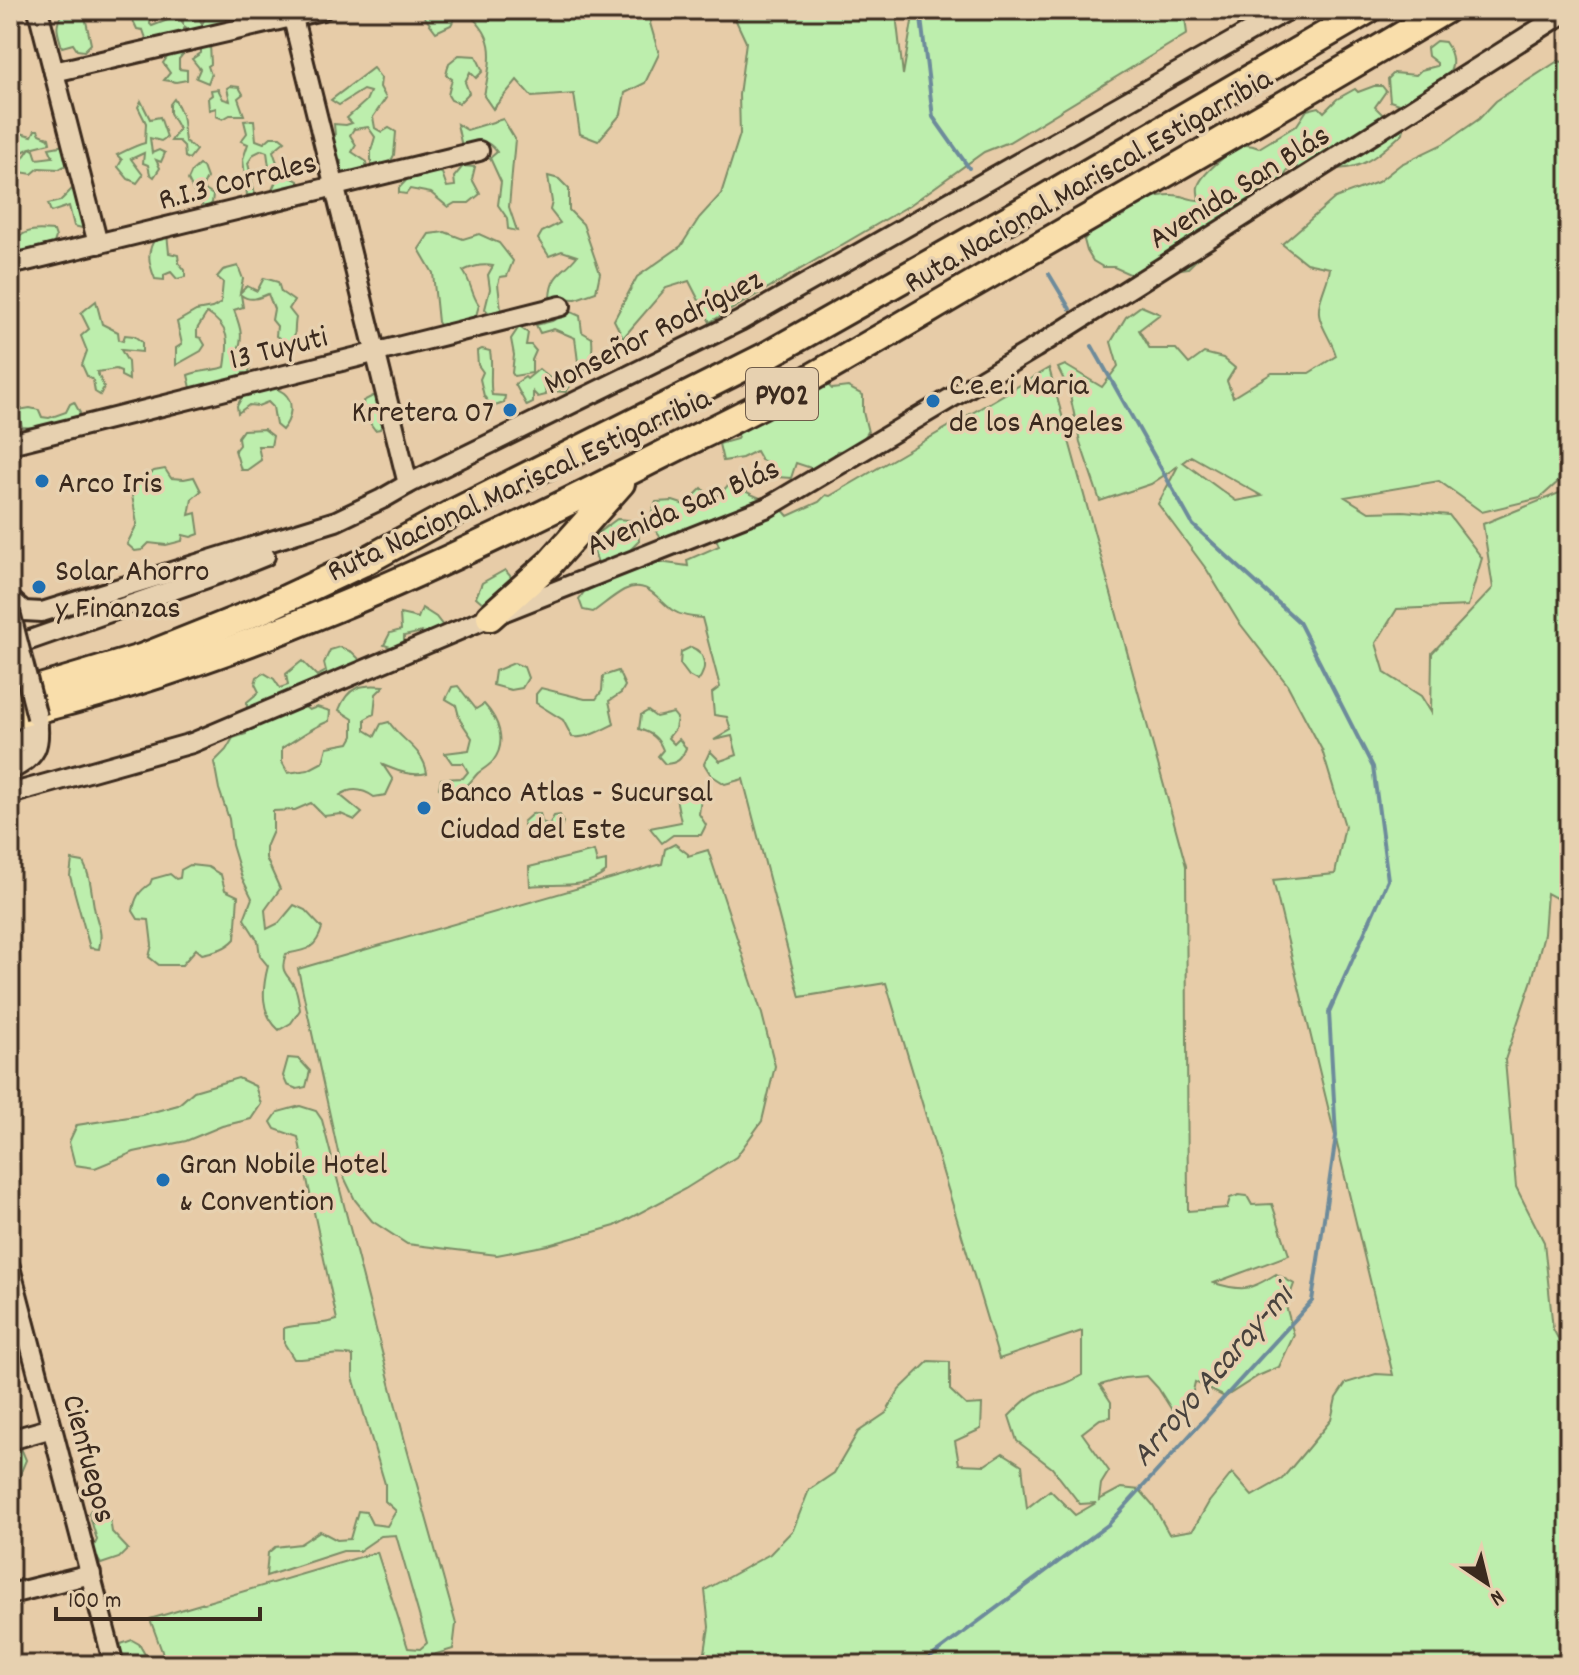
<svg xmlns="http://www.w3.org/2000/svg" width="1579" height="1675" font-family="Dekko,sans-serif">
<style>
.green{fill:#bdeead;stroke:#7c8c66;stroke-width:2;fill-rule:evenodd}
.lines{fill:none;stroke-linecap:round;stroke-linejoin:round}
.stream{stroke:#6d8b9b;stroke-width:4}
.minor-casing{stroke:#3b2a1e;stroke-width:24}
.highway-casing{stroke:#3b2a1e;stroke-width:32}
.minor{stroke:#e7d1b0;stroke-width:18}
.highway{stroke:#f9deab;stroke-width:26}
.minor-bridge-casing{stroke:#3b2a1e;stroke-width:24;stroke-linecap:butt}
.minor-bridge{stroke:#e7d1b0;stroke-width:18}
.poi-dot{fill:#1f6fb2;stroke:#e7d1b0;stroke-width:3}
.labels{text-anchor:middle;stroke-width:7;stroke-linejoin:round;paint-order:stroke}
.shield{fill:#e7d1b0;stroke:#6f5c4a;stroke-width:2}
.shield-label{font-size:30px;font-weight:bold;fill:#3b2a1e}
.street-label{font-size:32px;fill:#3b2a1e;stroke:#e7d1b0}
.poi-label{font-size:32px;fill:#3b2a1e;stroke:#e7d1b0;text-anchor:start}
.water-label{font-size:34px;font-style:italic;fill:#48423d;stroke:#e7d1b0}
</style>
<rect width="100%" height="100%" fill="#e7cca8"/>
<filter id="ink" filterUnits="userSpaceOnUse"><feTurbulence type="fractalNoise" baseFrequency=".0125" numOctaves="2"/><feDisplacementMap in="SourceGraphic" scale="16" xChannelSelector="R" yChannelSelector="G"/><feConvolveMatrix kernelMatrix="1 2 1 2 8 2 1 2 1" color-interpolation-filters="sRGB"/></filter>
<g filter="url(#ink)">
<g class="green">
<path d="M64,10L84,12L91,44L84,51L77,50L73,44L62,47C57,30 54,27 64,10Z"/>
<path d="M128,10H152L150,24L152,26L178,16L183,23V10H196L202,24L209,10H226L227,28L190,34L185,27L180,36L148,44L143,30L137,29Z"/>
<path d="M423,10H459L451,25L436,32L423,15Z"/>
<path d="M463,10H656L650,23L659,54L645,83L625,93L621,114L598,141L580,134L574,94L532,97L517,80L493,109L484,96C491,58 499,36 463,10Z"/>
<path d="M731,10H901L897,23L903,75L914,10H1184L1187,34L1009,142L984,152L910,205L710,322L689,281L666,288L623,338L614,320L637,277L681,246L699,218L721,194L740,134L739,95L746,42Z"/>
<path d="M1436,41L1445,42C1469,77 1429,90 1404,106L1390,101L1388,79L1394,73L1416,75L1421,70L1437,66V63L1428,56L1427,48Z"/>
<path d="M210,44L211,64L208,66L211,75L208,83L196,78L200,69L192,59L201,53V47Z"/>
<path d="M182,50L184,53L179,59V69L187,70V80L176,82L164,80L170,73L163,63L171,52Z"/>
<path d="M459,55L476,56L483,71L476,78L470,72L465,82L469,93L459,103L451,100L448,95L452,79L446,75L449,63Z"/>
<path d="M1558,61L1569,63V472L1540,498L1482,512L1439,481L1345,497L1369,512L1403,511L1449,515L1482,558L1468,606L1397,609L1376,643L1385,673L1421,696L1431,712L1432,653L1493,588L1483,524L1569,489V905L1547,893L1544,934L1532,980L1505,1060L1516,1187L1544,1242L1553,1329L1569,1359V1665H703L709,1627L705,1590L770,1554L793,1530L809,1490L834,1473L858,1432L886,1413L899,1390L929,1361L950,1362V1390L966,1405L982,1404L981,1429L955,1441L959,1464L985,1465L1003,1453L1022,1465L1027,1508L1050,1490L1075,1515L1096,1503L1080,1504L1052,1468L1017,1441L1009,1416C1020,1405 1030,1394 1046,1389C1062,1385 1067,1384 1082,1375V1331L999,1359L886,983L800,997L743,779L725,784L711,775L704,764L710,751L720,761L737,755L732,736L714,740L731,730L727,717L714,715L712,693L720,687L702,618C691,617 681,616 672,610C656,598 647,579 624,590C613,596 603,605 593,612L583,610L579,599L584,592L605,582L593,549L595,535L617,519L629,520L638,527L639,541L630,550L633,566L659,562L688,566L687,560L719,546L715,536C693,530 681,529 661,538C650,524 648,517 656,502L673,501L685,505L702,488L708,495L718,496L733,480C750,502 769,493 788,516L819,502L826,495L830,496L1049,368L1186,866L1188,1211L1227,1208L1230,1198L1239,1195L1247,1196L1252,1205L1272,1204L1289,1255L1214,1283C1244,1292 1250,1290 1276,1274L1294,1284L1286,1306L1294,1335L1279,1367L1258,1376L1225,1397L1195,1382L1191,1400L1175,1415L1158,1388L1147,1376L1124,1378L1100,1385L1111,1402V1417L1100,1419L1082,1433L1109,1471L1101,1484L1099,1500L1121,1488L1140,1490L1153,1505L1169,1534L1193,1530L1209,1502L1232,1473L1252,1496L1282,1479L1307,1449L1331,1420L1336,1398L1346,1383L1376,1374L1393,1375L1273,880L1335,874L1345,826L1322,750L1287,684L1238,621L1207,570L1158,504L1178,466L1151,484L1100,501L1080,442L1069,390L1058,368L1065,365L1102,387L1118,366L1111,342L1126,317L1141,306L1160,314L1139,330L1150,349H1176L1189,364L1204,353L1223,358L1235,368L1227,381L1233,397L1272,373H1309L1336,356C1333,343 1324,332 1320,319C1315,303 1328,285 1330,268L1306,263L1282,244L1335,198L1378,182L1401,164L1443,144L1479,119L1496,101ZM1191,456L1262,496L1236,501L1183,462Z"/>
<path d="M373,68L381,78L380,87L386,98L373,117L375,128L382,132L389,128L396,132L394,155L388,167L371,171V151L375,137L368,127L354,129L350,135L356,145L352,152L367,162L364,173L343,175L340,169L341,161L335,160L332,138L335,136L334,124L346,125L352,123L347,118L366,101L370,92L363,90L339,105L331,100Z"/>
<path d="M230,86L239,87L243,94L238,98L244,115H230L223,119L216,116V108L209,110L208,98L212,95L211,90L218,89L223,99L230,101L227,88Z"/>
<path d="M1374,86H1382L1386,91L1375,107L1382,114L1405,122L1403,133C1361,171 1356,170 1301,169L1294,166L1287,171L1280,186L1238,232H1231L1219,238L1188,268L1134,276L1114,267H1103L1093,261L1087,251L1084,240C1094,226 1108,220 1124,216L1126,205C1140,200 1158,194 1173,195C1182,195 1189,200 1199,200C1199,196 1197,191 1198,187C1200,175 1229,152 1240,146C1246,144 1254,146 1259,148L1297,125L1307,110L1319,107L1324,112L1337,99L1355,89L1358,92Z"/>
<path d="M174,99C186,118 182,122 185,141L196,150L189,159L185,157L184,146L179,141H171L179,129L170,113V104Z"/>
<path d="M141,101L150,119L160,117L167,137L161,141L150,138L152,153L159,150L165,153L161,162L156,160L160,168L154,177L150,174L148,165L143,163L144,153L131,159L143,175L137,183L128,179L118,167L122,160L117,155C127,150 136,145 145,143L146,123L138,107Z"/>
<path d="M503,119L515,139L509,207L517,231L508,229L507,218L498,205L501,182L490,158L497,152C486,136 478,143 462,147L457,124L467,130Z"/>
<path d="M254,120L256,140L264,143L271,137H280L285,141L273,151C280,172 279,171 298,181L299,186L277,195L272,190L276,181L282,177L279,171L270,174L267,152L262,150L254,154L248,163L255,195H247L243,159L248,144L241,141L247,133L244,121Z"/>
<path d="M35,130H38L40,134L49,138L50,143L30,148L34,150L37,159L53,157L49,148L65,145L66,165L59,169L39,168L32,174L20,172L19,164L30,148L19,154L10,151V146L17,140L20,133L32,136Z"/>
<path d="M199,165L203,167L207,178L202,188L213,195L212,203L205,210L202,205V198L195,194L188,180L192,171Z"/>
<path d="M463,166L475,167L472,179L480,194L469,203H455L448,207L431,193L410,189L406,194L399,193V188L413,173L425,176L433,171L442,173L447,187L455,186L454,177Z"/>
<path d="M548,176L559,179L569,189V210L583,224L600,273L596,292L576,299L550,298C551,273 564,273 577,256L562,251L549,256L538,239L542,232L560,223L550,210L552,202Z"/>
<path d="M73,188L86,218L82,228L74,226L69,206L51,212L48,204L60,201Z"/>
<path d="M10,228L17,239C27,228 40,230 54,231L56,237L52,249L27,253L10,246Z"/>
<path d="M445,232L463,239L479,234L499,243L513,261L507,276L500,277L498,284L501,310L489,313L485,309L490,289L488,275L493,266C482,264 473,266 463,271C471,281 471,294 479,305L476,316L442,328L438,322L433,273L419,249L429,234Z"/>
<path d="M167,233L169,253L178,255L179,263L185,270V277L177,279L171,272L164,275V280L155,279C148,261 146,252 157,235Z"/>
<path d="M238,266L243,279L240,293L247,286L257,291L264,278L278,282L281,292L294,301L289,309L296,318C294,327 296,336 292,345L276,336L277,326L272,320L274,309L268,294C259,298 250,302 241,295L243,307L234,310C239,324 245,337 237,351L246,352L250,362L249,373H243L232,382L192,392L188,375C200,370 213,371 225,367C229,341 230,327 207,313L197,329V337L201,338L205,345L201,351L176,365V348L182,344L177,322L196,311L212,308L221,303L223,282L217,277L223,270Z"/>
<path d="M96,301L102,324L118,332L119,340L123,341L125,335L134,336L142,342V352L121,350L128,362L129,380L121,376V371L116,369L97,372L104,387L100,395L95,392L93,380L87,376L82,365L87,351L81,336L89,329L81,313Z"/>
<path d="M569,311L580,316L582,332L592,338C595,372 580,369 566,392L553,391V384L544,382L546,395L538,397L533,392V403L527,406L515,384L525,377L527,379L539,369L552,380L557,371L570,374L578,362L575,338L554,329L540,333L536,325L552,321Z"/>
<path d="M519,327L528,333L526,345H531L536,351L532,360V373L514,376L512,373L514,355L511,339Z"/>
<path d="M482,349L490,351C493,366 489,380 492,395L505,396L504,403L492,407L484,396L480,379L483,372L478,365L477,351Z"/>
<path d="M823,380L832,389L848,387L863,395V412L868,432C859,446 853,451 837,451L829,463L817,470L796,463L791,478L777,477L772,464L761,460L756,451L742,458L723,461L719,444L737,439L740,429Z"/>
<path d="M272,385C276,389 280,390 284,393C295,402 291,420 282,430L276,425L273,407L268,402L258,406L249,405L238,413L237,406L242,397Z"/>
<path d="M373,396L382,397L386,416L380,429L375,430L364,415L363,401Z"/>
<path d="M74,402L80,413L79,420L37,428L22,427L18,410L30,408L39,410L42,417L49,418L66,412L70,404Z"/>
<path d="M264,429L273,436L271,446H258L261,460L247,470H241L235,450L239,445L238,437L243,430Z"/>
<path d="M165,469L171,478L184,479L194,477L201,491L192,499L189,515L196,513L199,534L191,537L183,535L182,541L166,545L149,543L142,550L135,551L127,544L137,524L132,495L136,491L137,483L154,471Z"/>
<path d="M505,570L512,578L505,589L484,604L476,597L482,583Z"/>
<path d="M422,608L436,617L443,626L428,636L422,632L404,636V647L394,648L384,645L390,633L401,630L400,614L418,618Z"/>
<path d="M340,647L352,652L359,659L356,666L301,704L309,710L317,707L330,711L329,721C307,730 301,737 282,748V762L288,773L308,770L323,762L327,747L349,743L353,736V719L339,710C348,686 361,684 384,686L376,694L374,714L365,719V730L375,736L381,724L389,722C401,741 423,748 427,773C411,777 398,771 383,765L393,780L386,795L374,797C363,789 352,787 340,795L362,813L355,820L341,814L324,816L311,803L295,810L273,811V831L266,847V858L280,889L265,910L267,929L279,923L294,905L305,910L322,928C316,949 307,950 286,954C278,975 290,974 296,990C298,996 299,1004 300,1010L291,1023L279,1030C260,1013 262,989 268,966L260,956L258,941L244,919L252,898L242,878L232,845L229,819L219,789L214,762L226,750L233,738L246,734L247,702L259,692L255,684L257,677L264,673L274,679L280,688L288,685L286,674L302,661L317,676L326,671L324,663L330,650Z"/>
<path d="M691,647C707,653 707,669 698,681L689,676L680,664L681,652Z"/>
<path d="M514,663L524,667L528,678L522,688L511,690L493,685L495,671Z"/>
<path d="M618,671L625,686L621,693L609,701L614,724C602,730 586,739 572,737L563,720L536,703V694L541,688L585,699H596L602,691L603,676Z"/>
<path d="M458,686L476,709L484,704C498,719 508,742 493,761C489,766 483,769 478,773C466,786 458,802 439,788L441,779L463,778L468,772L463,763H452L445,753L469,750L472,738L460,720L456,705L446,699L452,687Z"/>
<path d="M648,711L656,717L673,713L677,718L675,729L668,738L674,744L679,739L686,748C681,760 678,763 665,764L658,756L663,750C658,737 651,733 639,729L641,715Z"/>
<path d="M695,785L702,791L699,814L706,825L701,835H673L662,843L650,828L681,822L676,798L686,788Z"/>
<path d="M540,813L542,822L549,825L554,816L560,815L563,822L561,827L545,829L537,838L526,830L523,822L532,814Z"/>
<path d="M675,844L688,854V856L708,850L762,1014L775,1066L762,1121L736,1157L685,1189L615,1226L548,1245L497,1255L407,1244L372,1221L355,1200L343,1175L298,969L662,864L665,849Z"/>
<path d="M594,851L597,863L606,861V872C584,890 557,883 530,886L529,867Z"/>
<path d="M72,860L83,862C92,879 91,894 95,912C99,928 103,933 99,949L90,948L70,876Z"/>
<path d="M190,865L208,867L221,875L225,890L238,896L235,939C226,949 215,951 202,954L196,949L182,965H159L149,957L152,945L149,920L138,919L133,911C135,898 139,891 150,884L152,879L170,874L176,879L180,878L181,870Z"/>
<path d="M288,1058L299,1059L310,1071L306,1087L297,1089L287,1085L283,1076Z"/>
<path d="M238,1078L255,1086L261,1104L251,1119L222,1126L186,1141L134,1152L95,1168L75,1165L69,1142L77,1125L142,1115L178,1105L194,1091Z"/>
<path d="M300,1106L316,1111L322,1120L407,1449L456,1624L453,1649L430,1656L432,1665H167L150,1619L377,1552L408,1648L420,1649L427,1643L396,1535L381,1536L359,1551H343L266,1576L268,1553L275,1547L300,1544L320,1531L337,1540L350,1539L358,1511L366,1512L372,1524L387,1526L396,1511L385,1501V1484L353,1377V1356C333,1351 314,1360 294,1359L284,1343V1328C302,1323 319,1326 337,1320L298,1137L275,1129L271,1122L278,1112Z"/>
<path d="M15,1445L21,1448L26,1460L16,1484L10,1489V1446Z"/>
<path d="M95,1504L102,1505L110,1519L112,1532L128,1549L119,1558L101,1564L92,1550L97,1540L89,1513Z"/>
<path d="M132,1640L139,1644L151,1665H122L119,1658L121,1644Z"/>
</g>
<g class="lines">
<g class="stream">
<path d="M920,10L933,117L969,168"/>
<path d="M1049,274L1070,309"/>
<path d="M920,1665L1109,1524L1312,1301L1336,1136L1329,1012L1388,880L1373,767L1299,622L1193,525L1092,346"/>
</g>
<defs>
<g id="minor">
<path d="M38,10L98,244"/>
<path d="M291,10L408,484"/>
<path d="M54,72L322,10"/>
<path d="M10,265L479,151"/>
<path d="M10,444L561,306"/>
<path d="M10,599L24,611L42,612L336,521L382,499L408,484L740,321L1288,10"/>
<path d="M10,647L230,570L265,556"/>
<path d="M10,751L27,735L37,717"/>
<path d="M10,770C37,757 41,746 37,717"/>
<path d="M10,794L192,743L490,617L768,507L1035,348L1569,10"/>
<path d="M10,1267L114,1665"/>
<path d="M10,1440L52,1428"/>
<path d="M10,1594L91,1574"/>
</g>
<g id="highway">
<path d="M490,617L550,563L621,483"/>
<path d="M10,697L141,658L266,608L362,563L455,512L766,356L1019,213L1368,10"/>
<path d="M10,716C229,665 438,568 638,467C686,442 735,420 782,394C855,354 926,311 999,269C1148,184 1297,98 1445,10"/>
</g>
</defs>
<use href="#minor" class="minor-casing"/>
<use href="#highway" class="highway-casing"/>
<use href="#minor" class="minor"/>
<use href="#highway" class="highway"/>
<defs>
<path id="minor-bridge" d="M10,612L37,717"/>
</defs>
<use href="#minor-bridge" class="minor-bridge-casing"/>
<use href="#minor-bridge" class="minor-bridge"/>
</g>
</g>
<g class="poi-dot">
<circle cx="933" cy="401" r="8"/>
<circle cx="510" cy="410" r="8"/>
<circle cx="42" cy="481" r="8"/>
<circle cx="39" cy="587" r="8"/>
<circle cx="424" cy="808" r="8"/>
<circle cx="163" cy="1180" r="8"/>
</g>
<g class="labels">
<rect class="shield" x="746" y="368" width="72" height="52" rx="6"/>
<g class="shield-label">
<text x="782" y="404">PY02</text>
</g>
<g class="street-label">
<text transform="translate(237 179) rotate(-14)" y="11">R.I.3 Corrales</text>
<text transform="translate(1087 179) rotate(-30)" y="11">Ruta Nacional Mariscal Estigarribia</text>
<text transform="translate(1238 185) rotate(-32)" y="11">Avenida San Blás</text>
<text transform="translate(652 330) rotate(-27)" y="11">Monseñor Rodríguez</text>
<text transform="translate(278 346) rotate(-14)" y="11">13 Tuyuti</text>
<text transform="translate(518 483) rotate(-25)" y="11">Ruta Nacional Mariscal Estigarribia</text>
<text transform="translate(682 505) rotate(-23)" y="11">Avenida San Blás</text>
<text transform="translate(91 1458) rotate(75)" y="11">Cienfuegos</text>
</g>
<g class="poi-label">
<text x="949" y="394">C.e.e.i Maria<tspan x="949" dy="37">de los Angeles</tspan></text>
<text x="494" y="421" text-anchor="end">Krretera 07</text>
<text x="58" y="492">Arco Iris</text>
<text x="55" y="580">Solar Ahorro<tspan x="55" dy="37">y Finanzas</tspan></text>
<text x="440" y="801">Banco Atlas - Sucursal<tspan x="440" dy="37">Ciudad del Este</tspan></text>
<text x="179" y="1173">Gran Nobile Hotel<tspan x="179" dy="37">&amp; Convention</tspan></text>
</g>
<g class="water-label">
<text transform="translate(1210 1374) rotate(-49)" y="12">Arroyo Acaray-mi</text>
</g>
</g>
<rect width="1579" height="1675" fill="none" stroke="#e7d1b0" stroke-width="40"/>
<rect x="20" y="20" width="1539" height="1635" fill="none" stroke="#3b2a1e" stroke-width="3" filter="url(#ink)"/>
<g transform="translate(1487 1583) rotate(145)" stroke="#e7d1b0" stroke-width="6" paint-order="stroke">
<path d="M0-6L14 30L0 20L-14 30Z" fill="#3b2a1e"/>
<text y="-12" font-size="22" font-weight="bold" text-anchor="middle" fill="#3b2a1e">N</text>
</g>
<path d="M56 1607v12h204v-12" fill="none" stroke="#3b2a1e" stroke-width="4"/>
<text x="68" y="1607" font-size="24" fill="#3b2a1e" stroke="#e7d1b0" stroke-width="6" paint-order="stroke">100 m</text>
</svg>
